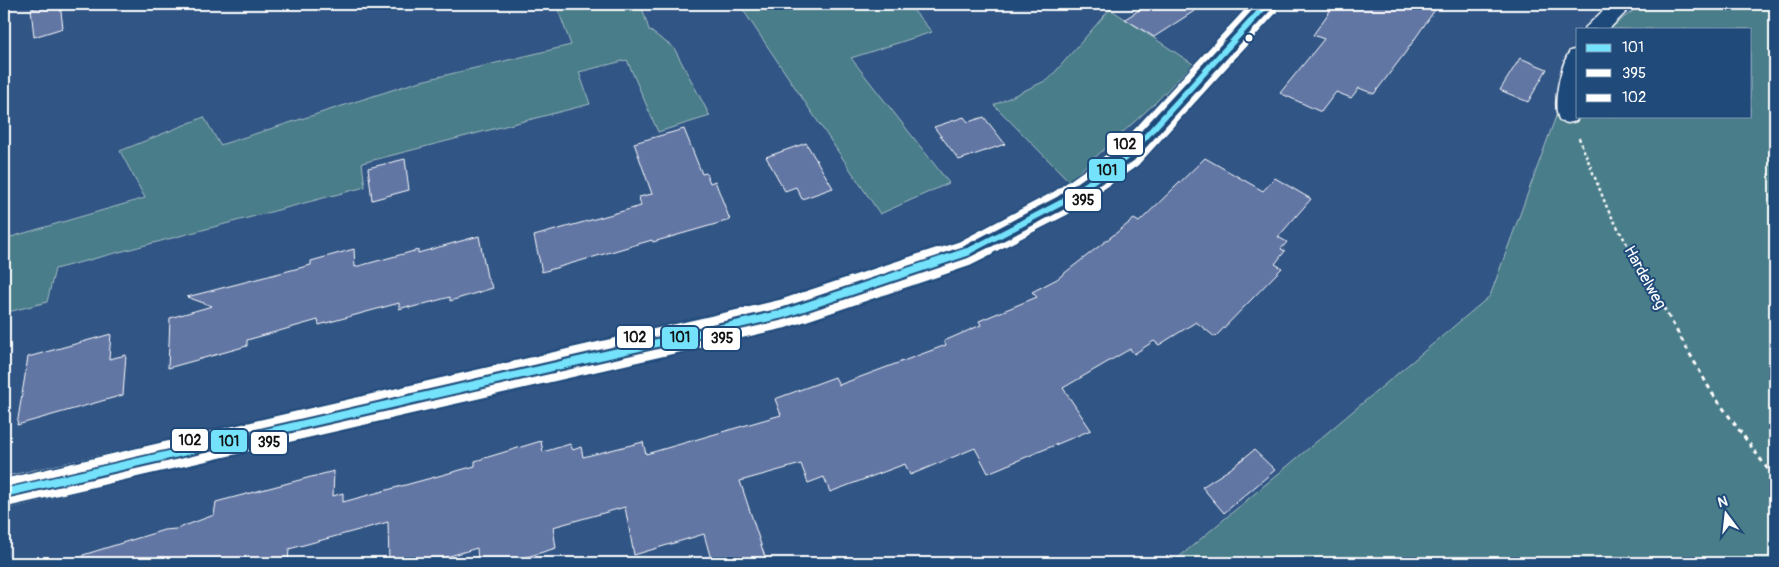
<svg xmlns="http://www.w3.org/2000/svg" width="1779" height="567" font-family="Pangolin,sans-serif">
<style>
.green{fill:#4a7d89;stroke:#a4bec4}
.building{fill:#6276a4;stroke:#fff}
.lines{fill:none;stroke-linecap:round;stroke-linejoin:round}
.minor-casing{stroke:#fff;stroke-width:3}
.path-far1{stroke:#fff;stroke-width:2.5;stroke-dasharray:3 3;stroke-linecap:butt}
.path{stroke:#fff;stroke-width:3;stroke-dasharray:4.5 4.5;stroke-linecap:butt}
.minor{fill:#1f4a7a;fill-rule:evenodd}
.bus-1-far1-casing{stroke:#1f4a7a;stroke-width:9}
.bus-1-casing{stroke:#1f4a7a;stroke-width:12}
.bus-2-far1-casing{stroke:#1f4a7a;stroke-width:9}
.bus-2-casing{stroke:#1f4a7a;stroke-width:12}
.bus-3-far1-casing{stroke:#1f4a7a;stroke-width:9}
.bus-3-casing{stroke:#1f4a7a;stroke-width:12}
.bus-1-far1{stroke:#73e2fa;stroke-width:6}
.bus-1{stroke:#73e2fa;stroke-width:8}
.bus-2-far1{stroke:#fff;stroke-width:6}
.bus-2{stroke:#fff;stroke-width:8}
.bus-3-far1{stroke:#fff;stroke-width:6}
.bus-3{stroke:#fff;stroke-width:8}
.bus-dot{fill:#fff;stroke:#1f4a7a;stroke-width:2}
.labels{text-anchor:middle;stroke-width:4;stroke-linejoin:round;paint-order:stroke}
.street-label{font-size:16px;fill:#fff;stroke:#1f4a7a}
.line-badge{stroke:#1f4a7a;stroke-width:2}
.pale-badge-label{font-size:14px;text-anchor:middle;font-weight:bold;fill:#111}
</style>
<rect width="100%" height="100%" fill="#315585"/>
<filter id="ink" filterUnits="userSpaceOnUse"><feTurbulence type="fractalNoise" baseFrequency=".02" numOctaves="2"/><feDisplacementMap in="SourceGraphic" scale="10" xChannelSelector="R" yChannelSelector="G"/><feConvolveMatrix kernelMatrix="1 2 1 2 8 2 1 2 1" color-interpolation-filters="sRGB"/></filter>
<g filter="url(#ink)">
<g class="green">
<path d="M556,4H641L649,30L674,48L710,116L658,132L627,60L579,72L590,104L362,163L365,187L55,269L47,302L4,313V239L145,198L120,151L204,117L220,145L417,82L571,45Z"/>
<path d="M739,4H908L932,32L851,58L949,183L880,214Z"/>
<path d="M1642,4H1775V563H1172L1490,296L1559,108L1578,116H1750V29H1609Z"/>
<path d="M1110,9L1193,64L1154,104L1069,181L994,105L1049,79Z"/>
</g>
<g class="building">
<path d="M50,4H60L63,28L34,37L31,9Z"/>
<path d="M1149,4H1205L1154,37L1125,19Z"/>
<path d="M1335,4H1439L1405,53L1374,94L1359,88L1351,98L1336,92L1321,112L1280,93L1324,39L1313,35Z"/>
<path d="M1520,58L1547,69L1528,102L1500,90Z"/>
<path d="M964,117L968,122L984,117L1005,144L959,160L934,127Z"/>
<path d="M684,129L702,174L706,173L710,183L715,181L730,220L653,242L652,240L542,272L534,236L641,206L639,197L652,194L634,143Z"/>
<path d="M806,143L833,188L802,199L796,187L785,191L766,157Z"/>
<path d="M1205,158L1263,191L1275,178L1311,199L1278,237L1287,242L1281,249L1285,251L1275,264L1282,268L1215,337L1196,322L1159,345L1154,341L1134,354L1130,349L1063,388L1091,430L988,473L975,448L910,475L905,464L830,492L824,477L808,483L801,464L740,481L767,563H712L704,534L634,555L625,507L553,527L556,548L507,563H478L477,548L426,563H389L388,522L289,549L288,563H84L83,555L164,530L176,529L214,515L216,502L334,471L333,496L343,493V502L475,466V461L541,441L543,452L570,444L573,450L581,447L583,457L643,442L646,454L781,415L775,399L835,377L839,385L946,345L944,341L981,325L979,321L1037,297L1032,292L1057,279L1134,219L1139,222Z"/>
<path d="M405,159L409,190L372,200L368,168Z"/>
<path d="M479,236L487,277L493,288L450,301V297L409,308V306L399,309V303L319,325L318,320L247,340V346L168,368L170,318L212,306L187,297L311,265V261L354,249L355,267L418,250V253Z"/>
<path d="M111,334L109,359L126,355L123,395L17,425L28,357Z"/>
<path d="M1254,450L1275,470L1224,513L1202,487L1230,469Z"/>
</g>
<g class="lines">
<defs>
<g id="minor">
<path d="M1255,4H1278L1138,161L1070,210L974,260L783,325L4,508V478L783,303L956,246L1052,196L1120,149Z"/>
<path d="M1610,4H1634L1609,29H1584Z"/>
<path d="M1578,49L1579,116L1576,121L1568,123L1560,121C1551,107 1561,64 1570,51Z"/>
</g>
</defs>
<use href="#minor" class="minor-casing"/>
<path class="path-far1" d="M1579,138L1608,210L1632,253"/>
<path class="path" d="M1632,252L1712,393L1775,479"/>
<use href="#minor" class="minor"/>
<defs>
<path id="bus-1-far1" d="M965,253L1061,203L1129,155L1267,4"/>
<path id="bus-1" d="M4,493L783,314L967,252"/>
<path id="bus-2-far1" d="M986,253L1066,212L1136,163L1274,11"/>
<path id="bus-2" d="M6,503L785,324L969,262L989,252"/>
<path id="bus-3-far1" d="M934,253L961,244L1056,194L1122,147L1254,4"/>
<path id="bus-3" d="M4,483L780,304L937,252"/>
</defs>
<use href="#bus-1-far1" class="bus-1-far1-casing"/>
<use href="#bus-1" class="bus-1-casing"/>
<use href="#bus-2-far1" class="bus-2-far1-casing"/>
<use href="#bus-2" class="bus-2-casing"/>
<use href="#bus-3-far1" class="bus-3-far1-casing"/>
<use href="#bus-3" class="bus-3-casing"/>
<use href="#bus-1-far1" class="bus-1-far1"/>
<use href="#bus-1" class="bus-1"/>
<use href="#bus-2-far1" class="bus-2-far1"/>
<use href="#bus-2" class="bus-2"/>
<use href="#bus-3-far1" class="bus-3-far1"/>
<use href="#bus-3" class="bus-3"/>
</g>
</g>
<circle class="bus-dot" cx="1249" cy="38" r="4.5"/>
<g class="labels">
<g class="street-label">
<text transform="translate(1646 277) rotate(61)" y="6">Hardelweg</text>
</g>
</g>
<g class="line-badge">
<rect x="1106" y="132" width="38" height="24" rx="5" fill="#fff"/>
<rect x="1088" y="158" width="38" height="24" rx="5" fill="#73e2fa"/>
<rect x="1064" y="188" width="38" height="24" rx="5" fill="#fff"/>
<rect x="616" y="325" width="38" height="24" rx="5" fill="#fff"/>
<rect x="661" y="326" width="38" height="24" rx="5" fill="#73e2fa"/>
<rect x="702" y="327" width="39" height="24" rx="5" fill="#fff"/>
<rect x="171" y="428" width="38" height="24" rx="5" fill="#fff"/>
<rect x="210" y="429" width="38" height="24" rx="5" fill="#73e2fa"/>
<rect x="250" y="431" width="38" height="24" rx="5" fill="#fff"/>
</g>
<g class="pale-badge-label">
<text x="1125" y="149">102</text>
<text x="1107" y="175">101</text>
<text x="1083" y="205">395</text>
<text x="635" y="342">102</text>
<text x="680" y="342">101</text>
<text x="722" y="343">395</text>
<text x="190" y="445">102</text>
<text x="229" y="446">101</text>
<text x="269" y="447">395</text>
</g>
<rect width="1779" height="567" fill="none" stroke="#1f4a7a" stroke-width="20"/>
<rect x="10" y="10" width="1759" height="547" fill="none" stroke="#fff" stroke-width="2" filter="url(#ink)"/>
<rect x="1576" y="28" width="175" height="90" fill="#1f4a7a" stroke="#7992af"/>
<rect x="1586" y="44" width="25" height="8" fill="#73e2fa" stroke="#7992af"/>
<text x="1622" y="52" font-size="15" fill="#ffffff">101</text>
<rect x="1586" y="69" width="25" height="8" fill="#ffffff" stroke="#7992af"/>
<text x="1622" y="78" font-size="15" fill="#ffffff">395</text>
<rect x="1586" y="94" width="25" height="8" fill="#ffffff" stroke="#7992af"/>
<text x="1622" y="102" font-size="15" fill="#ffffff">102</text>
<g transform="translate(1726 514) rotate(345)" stroke="#1f4a7a" stroke-width="4" paint-order="stroke">
<path d="M0-4L9 19L0 12L-9 19Z" fill="#ffffff"/>
<text y="-8" font-size="14" font-weight="bold" text-anchor="middle" fill="#ffffff">N</text>
</g>
</svg>
